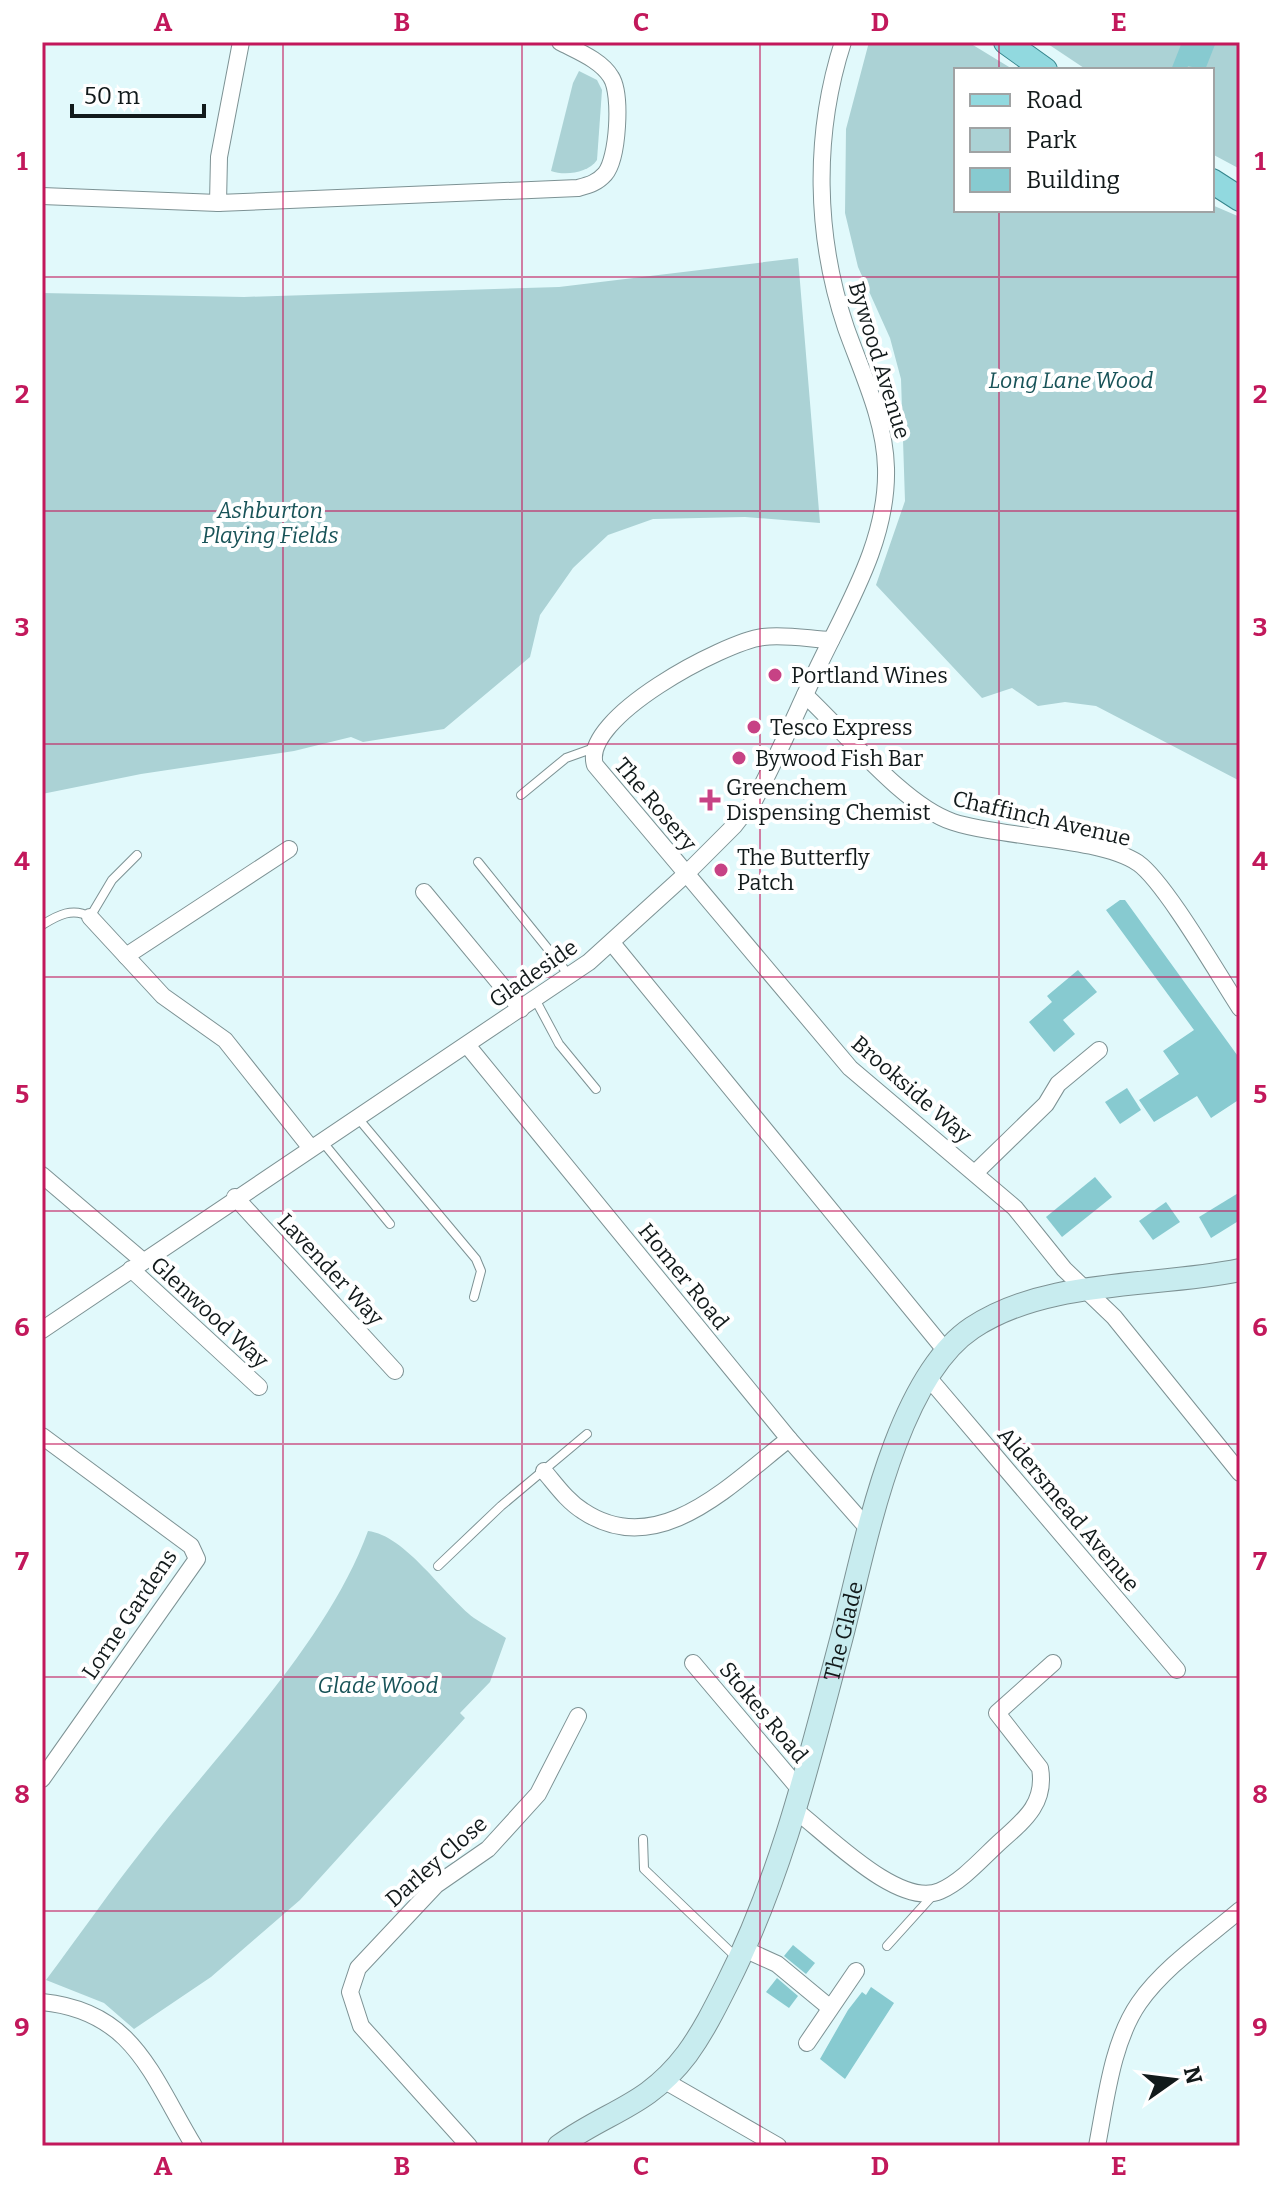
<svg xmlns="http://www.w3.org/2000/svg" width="1282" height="2188" font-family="Bitter,serif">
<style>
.green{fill:#abd2d5}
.building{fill:#87cad0}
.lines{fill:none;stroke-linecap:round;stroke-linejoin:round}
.lane-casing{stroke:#7d9294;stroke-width:10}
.street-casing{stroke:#7d9294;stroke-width:18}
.secondary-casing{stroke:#7d9294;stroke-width:24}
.primary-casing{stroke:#35858c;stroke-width:26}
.lane{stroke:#fff;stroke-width:8}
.street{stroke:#fff;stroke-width:16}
.secondary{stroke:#c8ecef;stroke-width:22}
.primary{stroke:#91d9df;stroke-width:24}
.grid{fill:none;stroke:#c2185b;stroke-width:2;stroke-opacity:0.55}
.poi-dot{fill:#c74285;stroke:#fff;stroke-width:3}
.labels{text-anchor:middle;stroke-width:8;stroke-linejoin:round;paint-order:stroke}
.street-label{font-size:22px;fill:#121a1b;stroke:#fff}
.park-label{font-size:22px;font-style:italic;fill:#185358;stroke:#fff}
.poi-label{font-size:22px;fill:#121a1b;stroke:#fff;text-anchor:start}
.neatline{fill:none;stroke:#c2185b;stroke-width:3}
.grid-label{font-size:26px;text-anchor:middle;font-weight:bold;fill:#c2185b}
</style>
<rect width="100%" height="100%" fill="#e1f9fb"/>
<g class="green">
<path d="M869,42H968L1014,70H956V210H1212V205L1240,217V781L1096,706L1065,702L1038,706L1012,688L982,698L876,585L905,501L901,379L890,338L858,267L845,213L846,129Z"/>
<path d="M1045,42H1240V169L1212,154V70H1087Z"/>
<path d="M579,71L597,80L602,90L597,160C588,173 565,176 551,171L573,83Z"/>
<path d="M798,258L820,523L745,517L653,519L608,535L573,568L540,615L530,657L444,729L363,742L351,737L294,751L141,774L42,794V293L244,297L559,287Z"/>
<path d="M368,1531C405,1535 444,1595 474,1618C484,1625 496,1631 506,1638L490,1682L460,1713L465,1718L300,1900L211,1977L134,2029L104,2003L46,1980C79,1936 110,1891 144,1848C217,1753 327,1644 368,1531Z"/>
</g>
<g class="building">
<path d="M1182,42H1216L1205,70L1188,66L1187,70H1171Z"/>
<path d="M1120,900H1125L1240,1059V1099L1211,1118L1197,1096L1154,1122L1139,1100L1179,1074L1163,1051L1194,1030L1106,910Z"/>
<path d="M1078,970L1097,992L1063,1020L1075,1034L1054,1052L1029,1022L1052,1002L1047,996Z"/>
<path d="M1127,1088L1141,1110L1120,1124L1105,1102Z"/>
<path d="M1095,1177L1112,1197L1062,1237L1046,1217Z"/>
<path d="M1240,1192V1220L1211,1238L1199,1217Z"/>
<path d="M1166,1202L1180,1222L1153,1240L1139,1221Z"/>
<path d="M793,1945L815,1963L806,1974L784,1956Z"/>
<path d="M777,1978L798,1996L789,2008L766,1992Z"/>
<path d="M871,1987L894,2003L845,2079L820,2059L848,2010L862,1992L866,1995Z"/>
</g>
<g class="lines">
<defs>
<g id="lane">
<path d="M521,795L566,758L594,748"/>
<path d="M478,862L569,975"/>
<path d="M42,925C58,915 73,907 90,917L112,880L137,855"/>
<path d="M535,999L559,1044L596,1089"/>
<path d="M357,1117L476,1259L481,1271L474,1297"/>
<path d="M321,1140L390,1224"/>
<path d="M438,1566L501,1506L587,1434"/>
<path d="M643,1839L644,1869L738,1959"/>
<path d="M887,1946L934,1894"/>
</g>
<g id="street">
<path d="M42,196L218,203L578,188C589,185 597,183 605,174C618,159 622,94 611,77C601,60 577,51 560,42"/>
<path d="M218,203L219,157L241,42"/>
<path d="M831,640C810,639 784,634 763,637C724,642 580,718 595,765L850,1068L1015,1208L1064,1269L1114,1317L1240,1473"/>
<path d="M805,695C845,732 904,806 953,822C1001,838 1099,837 1138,863C1165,882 1219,976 1240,1008"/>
<path d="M424,892L521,1009"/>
<path d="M90,917L163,996L225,1040L310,1147"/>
<path d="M612,943L945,1350"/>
<path d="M126,956L289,849"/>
<path d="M467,1045L789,1439L870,1531"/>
<path d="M976,1172L1046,1104L1058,1084L1099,1050"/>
<path d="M42,1175L143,1261"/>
<path d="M235,1197L395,1371"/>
<path d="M131,1269L259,1387"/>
<path d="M42,1330L589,962L686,874L734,826L755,799C778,756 797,711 818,667C848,604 888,540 886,468C885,420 862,373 846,328C815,236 813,135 843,42"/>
<path d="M927,1376L1177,1670"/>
<path d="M42,1436L191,1546L197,1559L42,1779"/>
<path d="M544,1471C556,1485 567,1501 583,1511C659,1562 733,1482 789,1439"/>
<path d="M693,1663L801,1791"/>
<path d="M795,1810C827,1834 899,1909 940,1891C963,1881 984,1856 1002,1840C1026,1819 1046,1802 1040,1768L997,1713L1053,1663"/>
<path d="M744,1949L777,1964L829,2007"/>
<path d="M42,2002C134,2011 151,2075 194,2146"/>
<path d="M807,2043L856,1971"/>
<path d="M665,2081L778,2146"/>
<path d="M469,2146L361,2026L350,1992L358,1968L436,1885L488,1849L538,1794L578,1716"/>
<path d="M1097,2146C1106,2100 1112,2042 1139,2003C1164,1967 1207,1938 1240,1910"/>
</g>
<g id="secondary">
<path id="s1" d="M559,2146C609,2110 647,2107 687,2054C703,2032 715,2008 727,1984C782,1876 810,1757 841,1640C864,1552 894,1380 972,1328C1047,1278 1154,1288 1240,1270"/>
</g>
<g id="primary">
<path d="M1006,42L1045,70"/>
<path d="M1212,181L1240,199"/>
</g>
</defs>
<use href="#lane" class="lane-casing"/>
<use href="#street" class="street-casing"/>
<use href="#secondary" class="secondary-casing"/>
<use href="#primary" class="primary-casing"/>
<use href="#lane" class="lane"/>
<use href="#street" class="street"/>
<use href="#secondary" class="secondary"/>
<use href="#primary" class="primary"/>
</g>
<path class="grid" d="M283,42V2146M522,42V2146M760,42V2146M999,42V70M999,210V2146M42,277H1240M42,511H1240M42,744H1240M42,977H1240M42,1211H1240M42,1444H1240M42,1677H1240M42,1911H1240"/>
<g class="poi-dot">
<circle cx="775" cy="675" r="8"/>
<circle cx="754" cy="727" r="8"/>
<circle cx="739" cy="758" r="8"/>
<path d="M706 788h8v8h8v8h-8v8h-8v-8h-8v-8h8z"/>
<circle cx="721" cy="870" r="8"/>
</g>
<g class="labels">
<g class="street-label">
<text transform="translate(880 360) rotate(73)" y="8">Bywood Avenue</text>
<text transform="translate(656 804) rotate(50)" y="8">The Rosery</text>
<text transform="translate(1042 818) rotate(13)" y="8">Chaffinch Avenue</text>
<text transform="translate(533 973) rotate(-35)" y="8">Gladeside</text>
<text transform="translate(912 1089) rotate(41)" y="8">Brookside Way</text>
<text transform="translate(331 1269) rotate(47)" y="8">Lavender Way</text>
<text transform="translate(684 1276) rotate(51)" y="8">Homer Road</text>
<text transform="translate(210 1312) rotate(43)" y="8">Glenwood Way</text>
<text transform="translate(1069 1509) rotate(50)" y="8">Aldersmead Avenue</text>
<text transform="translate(129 1614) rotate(-56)" y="8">Lorne Gardens</text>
<text dy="8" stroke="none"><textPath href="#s1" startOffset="612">The Glade</textPath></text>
<text transform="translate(764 1712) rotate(50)" y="8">Stokes Road</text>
<text transform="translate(436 1861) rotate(-41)" y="8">Darley Close</text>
</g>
<g class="park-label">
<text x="1071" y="388">Long Lane Wood</text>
<text x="270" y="518">Ashburton<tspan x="270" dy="25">Playing Fields</tspan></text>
<text x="378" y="1693">Glade Wood</text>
</g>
<g class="poi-label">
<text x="791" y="683">Portland Wines</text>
<text x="770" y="735">Tesco Express</text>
<text x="755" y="766">Bywood Fish Bar</text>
<text x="726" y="795">Greenchem<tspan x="726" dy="25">Dispensing Chemist</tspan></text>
<text x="737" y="865">The Butterfly<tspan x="737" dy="25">Patch</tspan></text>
</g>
</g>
<rect width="1282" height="2188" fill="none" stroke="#ffffff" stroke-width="88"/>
<rect x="954" y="68" width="260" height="144" fill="#ffffff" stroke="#a0a3a4" stroke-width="2"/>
<rect x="970" y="94" width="40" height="12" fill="#91d9df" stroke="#a0a3a4" stroke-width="2"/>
<text x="1026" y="108" font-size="24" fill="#121a1b">Road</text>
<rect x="970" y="128" width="40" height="24" fill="#abd2d5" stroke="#a0a3a4" stroke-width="2"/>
<text x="1026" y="148" font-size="24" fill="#121a1b">Park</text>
<rect x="970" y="168" width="40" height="24" fill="#87cad0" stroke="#a0a3a4" stroke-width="2"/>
<text x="1026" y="188" font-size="24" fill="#121a1b">Building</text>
<g transform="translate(1174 2080) rotate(76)" stroke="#ffffff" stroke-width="6" paint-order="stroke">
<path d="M0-6L14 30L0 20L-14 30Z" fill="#121a1b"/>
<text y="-12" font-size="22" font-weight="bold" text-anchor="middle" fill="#121a1b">N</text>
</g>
<path d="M72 104v12h132v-12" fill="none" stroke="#121a1b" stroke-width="4"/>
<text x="84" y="104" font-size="24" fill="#121a1b" stroke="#ffffff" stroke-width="6" paint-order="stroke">50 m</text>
<rect x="44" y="44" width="1194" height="2100" class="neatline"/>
<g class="grid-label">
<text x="163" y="31">A</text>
<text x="402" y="31">B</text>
<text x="641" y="31">C</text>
<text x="880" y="31">D</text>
<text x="1119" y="31">E</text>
<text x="22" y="170">1</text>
<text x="1260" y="170">1</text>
<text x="22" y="403">2</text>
<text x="1260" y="403">2</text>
<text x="22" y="636">3</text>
<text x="1260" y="636">3</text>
<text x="22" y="870">4</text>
<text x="1260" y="870">4</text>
<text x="22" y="1103">5</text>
<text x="1260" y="1103">5</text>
<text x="22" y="1336">6</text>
<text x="1260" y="1336">6</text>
<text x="22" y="1570">7</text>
<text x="1260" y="1570">7</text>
<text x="22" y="1803">8</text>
<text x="1260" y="1803">8</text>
<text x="22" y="2036">9</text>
<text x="1260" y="2036">9</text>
<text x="163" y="2175">A</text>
<text x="402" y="2175">B</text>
<text x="641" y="2175">C</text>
<text x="880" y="2175">D</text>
<text x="1119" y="2175">E</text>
</g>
</svg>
